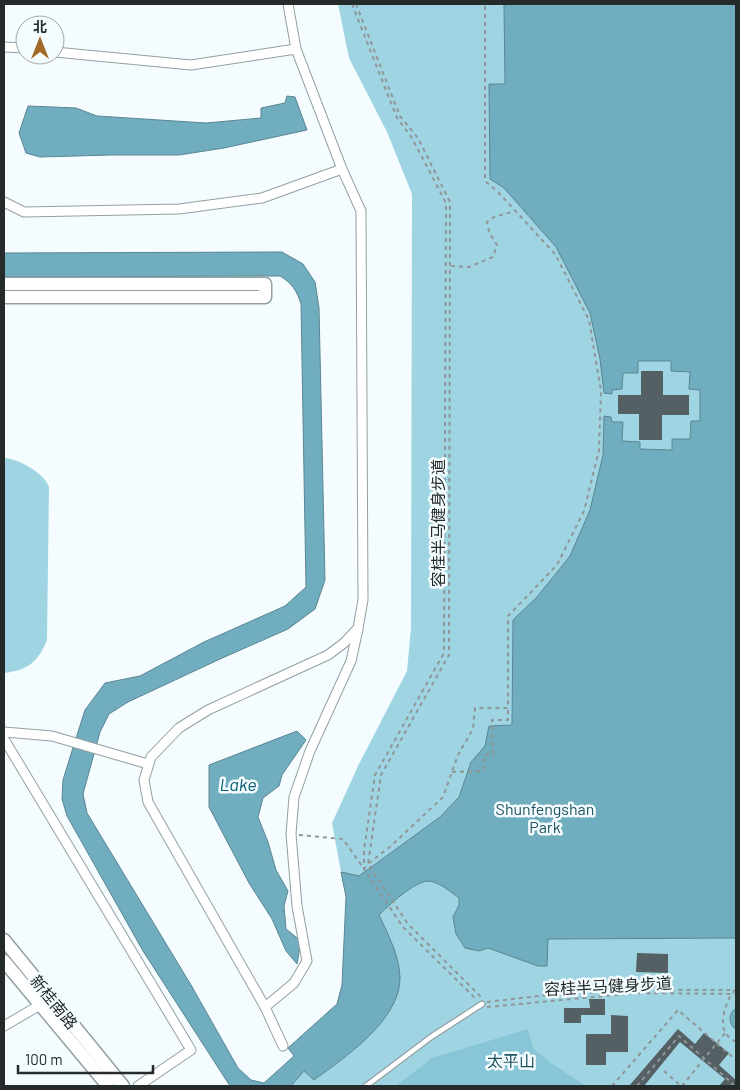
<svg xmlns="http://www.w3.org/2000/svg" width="740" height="1090" font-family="Barlow,'Noto Sans SC',sans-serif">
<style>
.green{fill:#9fd5e3}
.forest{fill:#88c5d6}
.water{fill:#70adbe;stroke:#5a8692}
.building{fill:#546063}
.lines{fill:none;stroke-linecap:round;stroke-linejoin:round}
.lane-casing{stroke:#93a0a3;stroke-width:7}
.street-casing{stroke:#93a0a3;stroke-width:11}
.secondary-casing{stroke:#93a0a3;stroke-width:15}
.path{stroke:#909698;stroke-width:2;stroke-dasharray:4 4;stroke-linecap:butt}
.lane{stroke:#fff;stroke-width:4.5}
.street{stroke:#fff;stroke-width:9}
.secondary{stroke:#fff;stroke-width:12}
.labels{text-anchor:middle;stroke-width:5;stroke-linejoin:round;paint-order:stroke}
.street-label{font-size:16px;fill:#252a2b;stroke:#f4fcff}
.park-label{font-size:16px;fill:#1f5360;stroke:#f4fcff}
.water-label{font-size:18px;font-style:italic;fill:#065f71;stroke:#f4fcff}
</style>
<rect width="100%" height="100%" fill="#f4fcff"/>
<g class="green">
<path d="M338,4H736V1086H291L304,1071L314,1080L351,1052L400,978L396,957L379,915L341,872L332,823L359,764L407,671L411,628L412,194L387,132L349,58Z"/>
<path d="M4,458C19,459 44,473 49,487L47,640C38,662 28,670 4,673Z"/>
</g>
<path class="forest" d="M528,1029L533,1048L551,1063L586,1086H396L432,1058Z"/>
<g class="water">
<path d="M504,4H736V938L548,939L547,966H538L488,948L479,951L465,948L456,934L453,917L459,905V898C451,892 438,881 428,881C414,882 389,905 379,915C388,934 399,955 400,977C401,1020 344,1058 314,1080L304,1071L291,1086H230L143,951L67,816L62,799L63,780L71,754L85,710L105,683L140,676L204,642L285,606L306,587L301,304C297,291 292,283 280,276L4,277V253L282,252L303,264L315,282L319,308L325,580L315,609L288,629L220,659L128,702L109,714L100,732L83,794L87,813L191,985L238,1068L251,1080L264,1083L294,1056L288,1048L337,1004L342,985L346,897L341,872L359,876L440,817L459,797L471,762L485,746L489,726L512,725L513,620L537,597L570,556L590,510L603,455L604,416L611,417L612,422H623L622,441L640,442V449L672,450V439H690L691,421H700V390L689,389L690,372L671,371V361H638V373H623L622,389L612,390V394L604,393L600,359L590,313L556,247L504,188L490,179L489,84H505Z"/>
<path d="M287,96L295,97L307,130L224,148L179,155H111L40,157L26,153L19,133L28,106L76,108L97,116L206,123L261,118V108L285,103Z"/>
<path d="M297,731L306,740L282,775L279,786L263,798L258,817L268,842L276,870L288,891L284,906L286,929L301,941L297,964L286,951L272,919L249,883L209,807V765Z"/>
<path d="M736,1008V1030C728,1023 728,1014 736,1008Z"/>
</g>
<g class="building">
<path d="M641,371H663V395H689V415H662V440H639V414H618V395H641Z"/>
<path d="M637,953L668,954V973L636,972Z"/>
<path d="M589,999H605V1015H581V1023H564V1008H590Z"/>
<path d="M611,1015L628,1016V1052H606V1065H586V1034H611Z"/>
<path d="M678,1029L695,1044L704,1033L729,1053L719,1065L736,1080V1086H719L725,1079L680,1042L644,1086H629Z"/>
</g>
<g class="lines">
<defs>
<path id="lane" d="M366,1086L431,1037L482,1004"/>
<g id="street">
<path d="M4,47L25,48"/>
<path d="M55,52L191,65L296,49"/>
<path d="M4,202L24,212L179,209L262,198L342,169"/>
<path d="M4,732L52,736L148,764"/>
<path d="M4,739L191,1050L138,1086"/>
<path d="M265,1007L294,983L307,961L297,906L291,834L294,797L310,751L351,661L358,629"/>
<path d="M4,1026L40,1005"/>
<path d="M283,1046L265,1007L148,802L144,780L151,757L179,728L208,710L328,655L344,643L358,628L363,600L361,211L342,169L296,49L288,4"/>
</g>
<g id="secondary">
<path d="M4,284H265V297H4"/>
<path d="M4,940L123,1086"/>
<path d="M4,961L108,1086"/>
</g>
</defs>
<use href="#lane" class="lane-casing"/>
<use href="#street" class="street-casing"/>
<use href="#secondary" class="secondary-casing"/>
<g class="path">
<path d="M352,4L397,118L412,138L446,203L444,653L375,775L364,850V869L403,927L477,1000"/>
<path d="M356,4L400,116L418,138L450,202L449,655L381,775L368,864L408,924L482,998"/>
<path d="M451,266L469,267L493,257L497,245L489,232L487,222L494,217L515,211"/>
<path d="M452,772L483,771L484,755L493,754L492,720H508V708"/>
<path d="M299,835L343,839L364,869L368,864L391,846L443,797L458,755L473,729L475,708H508V616L557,565L584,511L599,450L601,391L589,320L555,254L497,191L485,181V4"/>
<path d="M735,990C727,998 719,1021 725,1032C726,1035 731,1039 734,1041H736"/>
<path d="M487,1002L547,995L643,990H736"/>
<path d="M487,1007L637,993L736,994"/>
<path d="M664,1071L681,1086"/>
<path d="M612,1086L678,1010L736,1060"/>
<path d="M637,1086L679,1036L733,1084L730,1086"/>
<path d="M682,1086L725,1033"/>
</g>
<use href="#lane" class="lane"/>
<use href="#street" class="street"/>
<use href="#secondary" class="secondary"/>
</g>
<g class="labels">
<g class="street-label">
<text transform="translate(438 523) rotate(-90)" y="6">容桂半马健身步道</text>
<text transform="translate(608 986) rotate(-3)" y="6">容桂半马健身步道</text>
<text transform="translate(54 1002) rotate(51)" y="6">新桂南路</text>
</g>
<g class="park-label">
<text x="545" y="815">Shunfengshan<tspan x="545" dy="18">Park</tspan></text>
<text x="511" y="1067">太平山</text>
</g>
<g class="water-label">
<text x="238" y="791">Lake</text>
</g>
</g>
<rect width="740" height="1090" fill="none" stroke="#252a2b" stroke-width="10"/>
<g transform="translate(40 40)"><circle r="24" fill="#f4fcff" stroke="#a1a8aa"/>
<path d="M0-4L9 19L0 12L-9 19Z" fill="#a26a27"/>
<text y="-8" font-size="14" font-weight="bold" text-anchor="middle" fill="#252a2b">北</text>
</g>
<path d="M18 1065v8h135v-8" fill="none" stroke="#252a2b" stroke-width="2.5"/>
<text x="25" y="1065" font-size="15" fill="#252a2b" stroke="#f4fcff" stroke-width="4" paint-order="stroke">100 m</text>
</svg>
